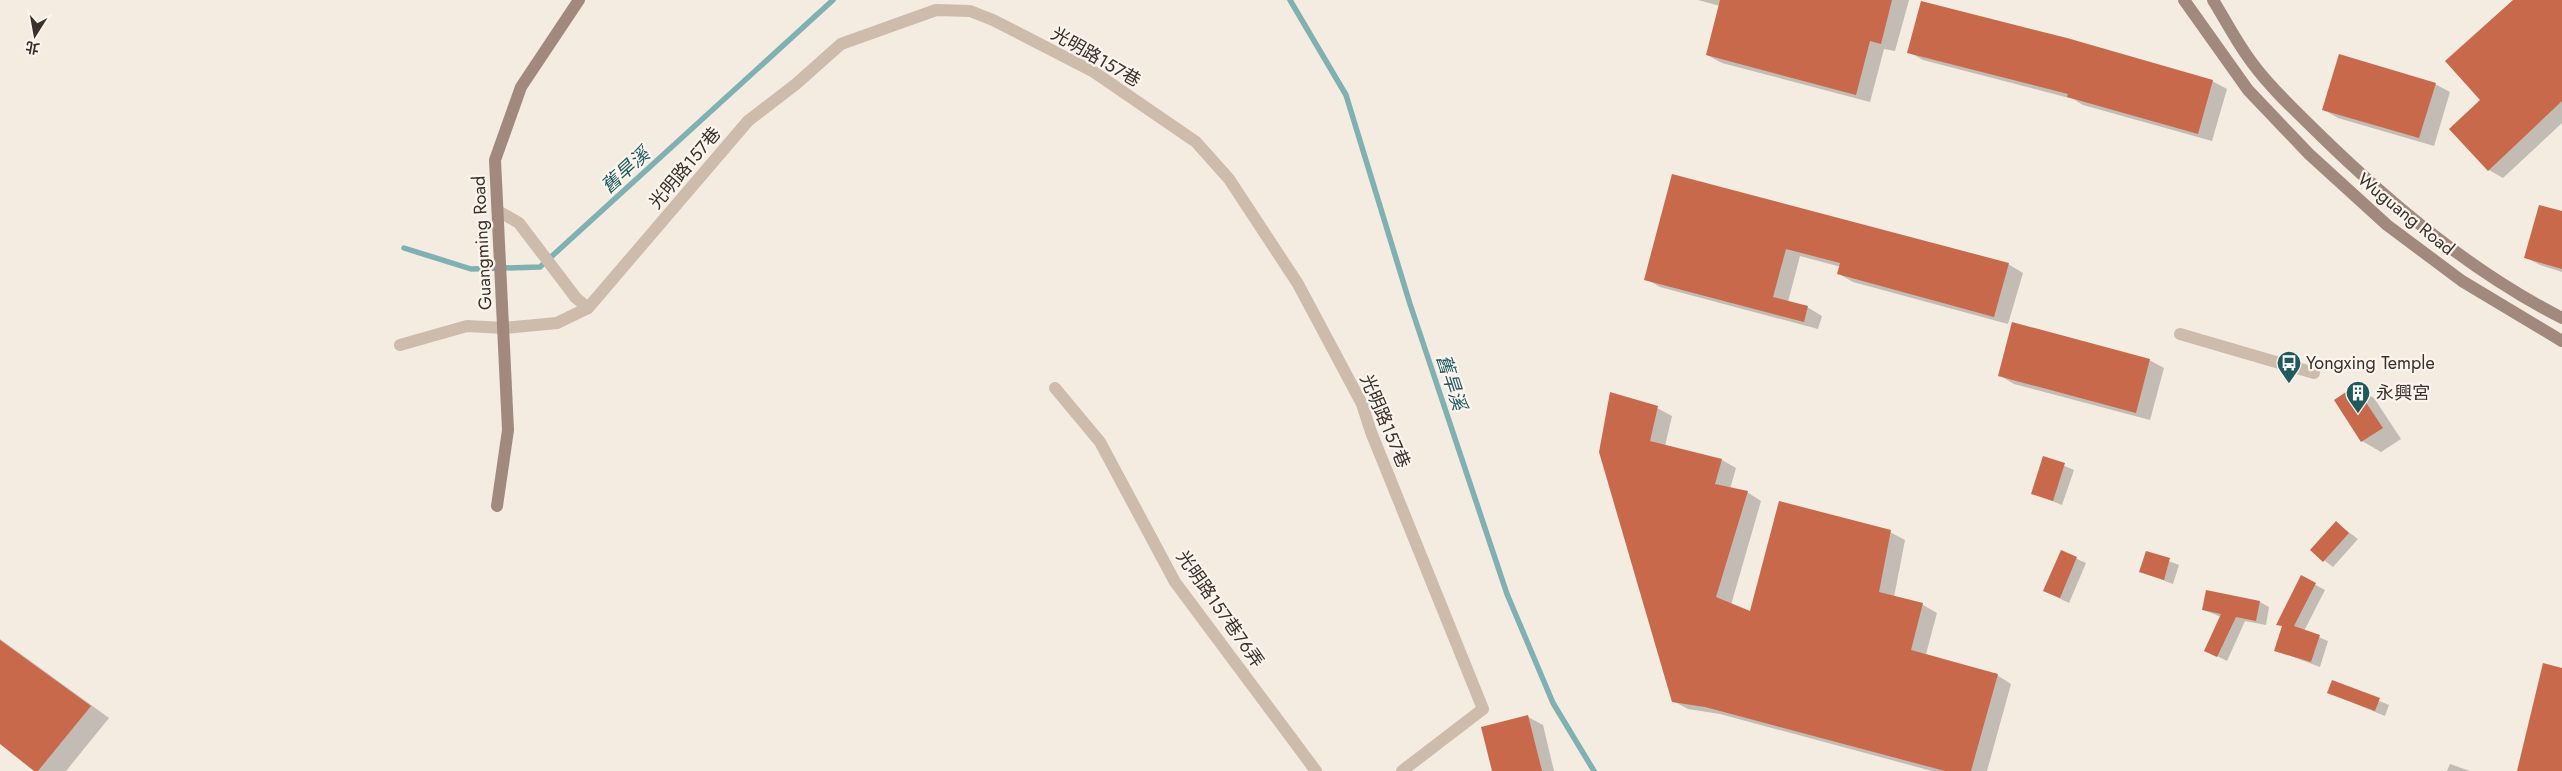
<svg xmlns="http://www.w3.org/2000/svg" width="2562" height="771" font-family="Jost,'Noto Sans TC',sans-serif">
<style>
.shadow{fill:#0003}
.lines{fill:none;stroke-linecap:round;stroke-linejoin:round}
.stream{stroke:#7fb0b2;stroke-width:5.5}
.building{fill:#c8694b}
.street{stroke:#cdbbac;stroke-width:12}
.secondary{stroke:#a18a7d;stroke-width:12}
.labels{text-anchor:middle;stroke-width:4.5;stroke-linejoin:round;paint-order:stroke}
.street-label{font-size:18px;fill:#3b302b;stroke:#fbf5ee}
.poi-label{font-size:18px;fill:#3b302b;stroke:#fbf5ee;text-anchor:start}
.water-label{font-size:19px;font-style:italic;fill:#1f5a5e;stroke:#fbf5ee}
</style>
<rect width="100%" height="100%" fill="#f4ebe1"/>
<g class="shadow">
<path d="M1698,0H1909L1895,51L1884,49L1870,102L1722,63L1707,55L1720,6Z"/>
<path d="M2515,0H2562V123L2503,178L2489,170L2482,100Z"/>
<path d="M1909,52L2212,81L2227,89L2212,141L2083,105L2073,99L1923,60Z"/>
<path d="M2435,84L2450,92L2434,146L2338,118L2324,110Z"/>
<path d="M1673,175L2008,264L2023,273L2008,324L1853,282L1839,274L1841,267L1800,256L1788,302L1807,307L1822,316L1818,329L1660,287L1646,279Z"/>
<path d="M2562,213V272L2540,265L2525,257Z"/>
<path d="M2149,360L2164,368L2150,420L2014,384L1999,375Z"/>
<path d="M2355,388L2374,398L2401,439L2381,452L2362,441Z"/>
<path d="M1657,408L1672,416L1665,446L1722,460L1736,468L1730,489L1747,492L1761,501L1731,605L1750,613L1890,532L1905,540L1894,597L1923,605L1937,613L1926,654L1997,675L2011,684L1987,771H1932L1720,714L1688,709L1673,701L1600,452Z"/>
<path d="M2044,457L2074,470L2062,505L2032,493Z"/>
<path d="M2336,523L2358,539L2333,567L2311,550Z"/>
<path d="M2061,552L2086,563L2069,603L2044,591Z"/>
<path d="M2147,553L2179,565L2173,584L2141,572Z"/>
<path d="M2301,577L2325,590L2304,631L2328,641L2320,667L2275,650L2283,627L2278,624Z"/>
<path d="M2207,592L2260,602L2269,607L2266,625L2245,621L2227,661L2215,655L2221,617L2204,610Z"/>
<path d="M0,639L109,718L66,771H36L0,742Z"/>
<path d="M2333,682L2389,705L2385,716L2329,693Z"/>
<path d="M1528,717L1543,725L1554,771H1493Z"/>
<path d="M2450,764L2470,771H2447Z"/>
</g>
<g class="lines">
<g class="stream">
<path d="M1290,0L1346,95L1410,304L1507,594L1553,703L1594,771"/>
<path d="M404,248L471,269L540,267L833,0"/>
</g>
</g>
<g class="building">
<path d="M1720,0H1892L1881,44L1870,41L1856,95L1706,55Z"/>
<path d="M2513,0H2562V101L2488,171L2449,129L2480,100L2445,61Z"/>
<path d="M1921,1L2067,38L2213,80L2198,134L2067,97L2068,94L1907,53Z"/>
<path d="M2339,54L2436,83L2419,138L2322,110Z"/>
<path d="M1672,174L2009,263L1994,317L1837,274L1840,263L1786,249L1773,297L1808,306L1804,322L1644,280Z"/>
<path d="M2539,205L2562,211V269L2524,258Z"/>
<path d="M2012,322L2150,359L2136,413L1998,376Z"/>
<path d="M2355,386L2383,428L2361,442L2334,400Z"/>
<path d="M1610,392L1658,406L1650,441L1722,459L1715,484L1748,491L1716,597L1750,611L1779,501L1891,530L1879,592L1923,603L1911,650L1998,674L1971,771H1945L1705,707L1672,702L1599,452Z"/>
<path d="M2043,456L2065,463L2053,501L2031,494Z"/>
<path d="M2336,521L2349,533L2323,562L2310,550Z"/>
<path d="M2061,550L2077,557L2060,598L2043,591Z"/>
<path d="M2146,551L2170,558L2164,580L2139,572Z"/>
<path d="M2301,575L2316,583L2294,626L2320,635L2311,662L2274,651L2282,626L2276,625Z"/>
<path d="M2206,590L2260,601L2256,621L2236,617L2217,657L2204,651L2221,614L2202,610Z"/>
<path d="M0,640L91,706L38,771H34L0,744Z"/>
<path d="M2543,663L2562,668V771H2517Z"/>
<path d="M2332,680L2380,698L2375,711L2327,693Z"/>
<path d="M1528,715L1542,771H1492L1481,727Z"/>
</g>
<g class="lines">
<g class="street">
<path d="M498,211L519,223L576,298L588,308"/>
<path d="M2180,334L2314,373"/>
<path d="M400,345L467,326L504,328L557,323L588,308L748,121L796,84L841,44L936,10L970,11L993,20L1094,72L1196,142L1229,179L1298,284L1362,404L1371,432L1483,709L1402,771"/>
<path d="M1055,388L1100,442L1175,582L1316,771"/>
</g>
<g class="secondary">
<path d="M2184,0L2248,90L2309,154L2387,225L2462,281L2562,341"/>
<path d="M2213,0C2226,21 2238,45 2253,64C2273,91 2298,113 2321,136C2393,206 2472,272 2562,318"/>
<path d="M497,506L508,430L495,160L521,87L579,0"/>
</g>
</g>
<defs>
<symbol id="bus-pin" viewBox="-11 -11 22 30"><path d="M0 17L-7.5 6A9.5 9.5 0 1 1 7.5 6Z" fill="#1f5a5e" stroke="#fbf5ee"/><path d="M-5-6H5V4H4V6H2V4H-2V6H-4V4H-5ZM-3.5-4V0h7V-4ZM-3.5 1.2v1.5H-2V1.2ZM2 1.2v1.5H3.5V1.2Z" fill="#fff"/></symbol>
<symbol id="building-pin" viewBox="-11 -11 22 30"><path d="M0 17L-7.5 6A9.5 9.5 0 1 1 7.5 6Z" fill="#1f5a5e" stroke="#fbf5ee"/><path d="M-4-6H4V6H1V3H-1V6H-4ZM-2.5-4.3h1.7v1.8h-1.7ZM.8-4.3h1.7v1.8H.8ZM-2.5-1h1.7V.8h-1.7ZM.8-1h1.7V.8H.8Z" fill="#fff"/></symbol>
</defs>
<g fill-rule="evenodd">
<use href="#bus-pin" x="2275" y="349" width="28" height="38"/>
<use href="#building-pin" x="2344" y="379" width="28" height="38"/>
</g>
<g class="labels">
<g class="street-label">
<text transform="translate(1096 57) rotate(30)" y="6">光明路157巷</text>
<text transform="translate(685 168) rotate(-50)" y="6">光明路157巷</text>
<text transform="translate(2406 214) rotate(39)" y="6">Wuguang Road</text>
<text transform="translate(482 243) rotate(-93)" y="6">Guangming Road</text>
<text transform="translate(1385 421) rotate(67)" y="6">光明路157巷</text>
<text transform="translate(1220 609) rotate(55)" y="6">光明路157巷76弄</text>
</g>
<g class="poi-label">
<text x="2306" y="369">Yongxing Temple</text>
<text x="2376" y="399">永興宮</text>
</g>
<g class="water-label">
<text transform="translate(625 170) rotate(-42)" y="7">舊旱溪</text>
<text transform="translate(1452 382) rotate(72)" y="7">舊旱溪</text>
</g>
</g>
<g transform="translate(35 35) rotate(191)" stroke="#fbf5ee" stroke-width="4" paint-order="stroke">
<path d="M0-4L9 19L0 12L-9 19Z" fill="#3b302b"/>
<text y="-8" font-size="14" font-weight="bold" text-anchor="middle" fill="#3b302b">北</text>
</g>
</svg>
